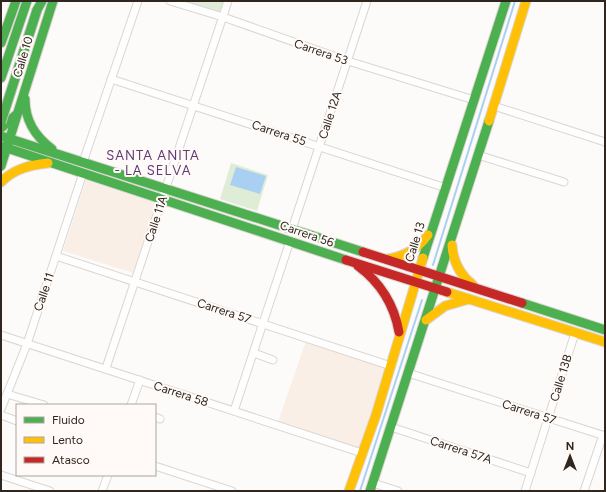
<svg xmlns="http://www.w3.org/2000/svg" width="606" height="492" font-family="Figtree,sans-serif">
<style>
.built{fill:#faefe7}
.green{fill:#e0edd6}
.water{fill:#a9d0f3}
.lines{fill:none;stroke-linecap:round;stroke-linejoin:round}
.stream{stroke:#a9d0f3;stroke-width:2}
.street-casing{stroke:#dbd6d2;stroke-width:9}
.fast-casing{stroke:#dbd6d2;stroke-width:11}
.slow-casing{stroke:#dbd6d2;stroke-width:11}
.jam-casing{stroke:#dbd6d2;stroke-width:11}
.street{stroke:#fffefe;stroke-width:7}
.fast{stroke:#4caf50;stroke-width:9}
.slow{stroke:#ffc107;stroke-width:9}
.jam{stroke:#c62828;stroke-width:9}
.fast-bridge-casing{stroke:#c9c2bf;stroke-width:11;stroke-linecap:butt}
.fast-bridge{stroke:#4caf50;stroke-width:9}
.labels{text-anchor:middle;stroke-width:4;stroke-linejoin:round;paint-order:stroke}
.street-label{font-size:12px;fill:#2e261f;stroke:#fffaf7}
.neighbourhood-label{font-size:13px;letter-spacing:1px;fill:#5f3b75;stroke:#fffaf7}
</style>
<rect width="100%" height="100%" fill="#fdfbf9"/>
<g class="built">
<path d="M86,180L156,202L133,273L63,251Z"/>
<path d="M307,338L391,366L362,453L277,425Z"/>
</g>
<g class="green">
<path d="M170,1H228L223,17Z"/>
<path d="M231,163L268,175L257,211L220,199Z"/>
</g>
<path class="water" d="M236,167L266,176L260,194L230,185Z"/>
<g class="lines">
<g class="stream">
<path d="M433,265L515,1"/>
<path d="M360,491L422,300"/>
</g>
<defs>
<g id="street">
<path d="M170,1L223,17L348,61L474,100"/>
<path d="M111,79L446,188"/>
<path d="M494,106L605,142"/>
<path d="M478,155L564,182"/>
<path d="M83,162L138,1"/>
<path d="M292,229L367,1"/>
<path d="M56,256L391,366"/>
<path d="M1,335L362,453"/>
<path d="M254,353L273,360"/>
<path d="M106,368L228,1"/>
<path d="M408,373L605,436"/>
<path d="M7,394L44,405"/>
<path d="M131,405L140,380"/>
<path d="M1,409L27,344L83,173"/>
<path d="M234,411L290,241"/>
<path d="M1,415L17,421"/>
<path d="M155,417L160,419"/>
<path d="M391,427L531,473"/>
<path d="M155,466L232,491"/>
<path d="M1,475L50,491"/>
<path d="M373,483L398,491"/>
<path d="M102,491L108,475"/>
<path d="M525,491L575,333"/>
<path d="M584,491L603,435"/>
</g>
<g id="fast">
<path d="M37,10L42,1"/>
<path d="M1,43L16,1"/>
<path d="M1,78L27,1"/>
<path d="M25,99C25,121 35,136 52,149"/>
<path d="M1,128L16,115"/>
<path d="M1,136L363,252"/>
<path d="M1,146L346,260"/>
<path d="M1,166L53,1"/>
<path d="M423,258L506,1"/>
<path d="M522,303L605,330"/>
<path d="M370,491L489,121"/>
</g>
<g id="slow">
<path d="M489,121L526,1"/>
<path d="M1,182C14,169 30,165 48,163"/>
<path d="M452,245C453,262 460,275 473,285"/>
<path d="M388,259C405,256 418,249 428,235"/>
<path d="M447,292L605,342"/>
<path d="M426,320L445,306L469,299"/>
<path d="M349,491L376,415L423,258"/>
</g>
<g id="jam">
<path d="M363,252L522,303"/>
<path d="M346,260L447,292"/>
<path d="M358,266C381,283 394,304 399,332"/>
</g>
</defs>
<use href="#street" class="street-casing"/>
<use href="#fast" class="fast-casing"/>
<use href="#slow" class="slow-casing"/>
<use href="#jam" class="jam-casing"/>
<use href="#street" class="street"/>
<use href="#fast" class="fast"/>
<use href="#slow" class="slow"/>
<use href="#jam" class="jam"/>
<defs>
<path id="fast-bridge" d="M1,122L37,10"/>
</defs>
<use href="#fast-bridge" class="fast-bridge-casing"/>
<use href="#fast-bridge" class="fast-bridge"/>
</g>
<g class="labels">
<g class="street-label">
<text transform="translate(321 52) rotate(19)" y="4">Carrera 53</text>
<text transform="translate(23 57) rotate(-73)" y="4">Calle 10</text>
<text transform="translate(330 115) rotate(-72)" y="4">Calle 12A</text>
<text transform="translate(279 133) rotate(18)" y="4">Carrera 55</text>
<text transform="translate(156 219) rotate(-72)" y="4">Calle 11A</text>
<text transform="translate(307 234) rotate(19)" y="4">Carrera 56</text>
<text transform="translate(415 242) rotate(-73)" y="4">Calle 13</text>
<text transform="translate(44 292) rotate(-71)" y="4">Calle 11</text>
<text transform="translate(224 311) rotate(18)" y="4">Carrera 57</text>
<text transform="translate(561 378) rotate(-73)" y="4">Calle 13B</text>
<text transform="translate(181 394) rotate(18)" y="4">Carrera 58</text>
<text transform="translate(529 412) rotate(18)" y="4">Carrera 57</text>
<text transform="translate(461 450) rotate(18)" y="4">Carrera 57A</text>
</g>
<g class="neighbourhood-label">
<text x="153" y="160">SANTA ANITA<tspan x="153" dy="15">- LA SELVA</tspan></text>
</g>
</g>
<rect width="606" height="492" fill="none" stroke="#2e261f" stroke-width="4"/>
<rect x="16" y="404" width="140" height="72" fill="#fffaf7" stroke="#aba5a1"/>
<rect x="24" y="417" width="20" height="6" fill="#4caf50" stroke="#aba5a1"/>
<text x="52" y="424" font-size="12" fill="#2e261f">Fluido</text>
<rect x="24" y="437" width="20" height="6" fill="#ffc107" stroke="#aba5a1"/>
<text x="52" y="444" font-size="12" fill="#2e261f">Lento</text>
<rect x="24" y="457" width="20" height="6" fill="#c62828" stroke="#aba5a1"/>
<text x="52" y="464" font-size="12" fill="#2e261f">Atasco</text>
<g transform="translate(570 456)" stroke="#fffaf7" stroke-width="3" paint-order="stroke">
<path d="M0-3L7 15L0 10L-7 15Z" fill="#2e261f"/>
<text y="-6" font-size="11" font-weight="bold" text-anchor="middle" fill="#2e261f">N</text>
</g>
</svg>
